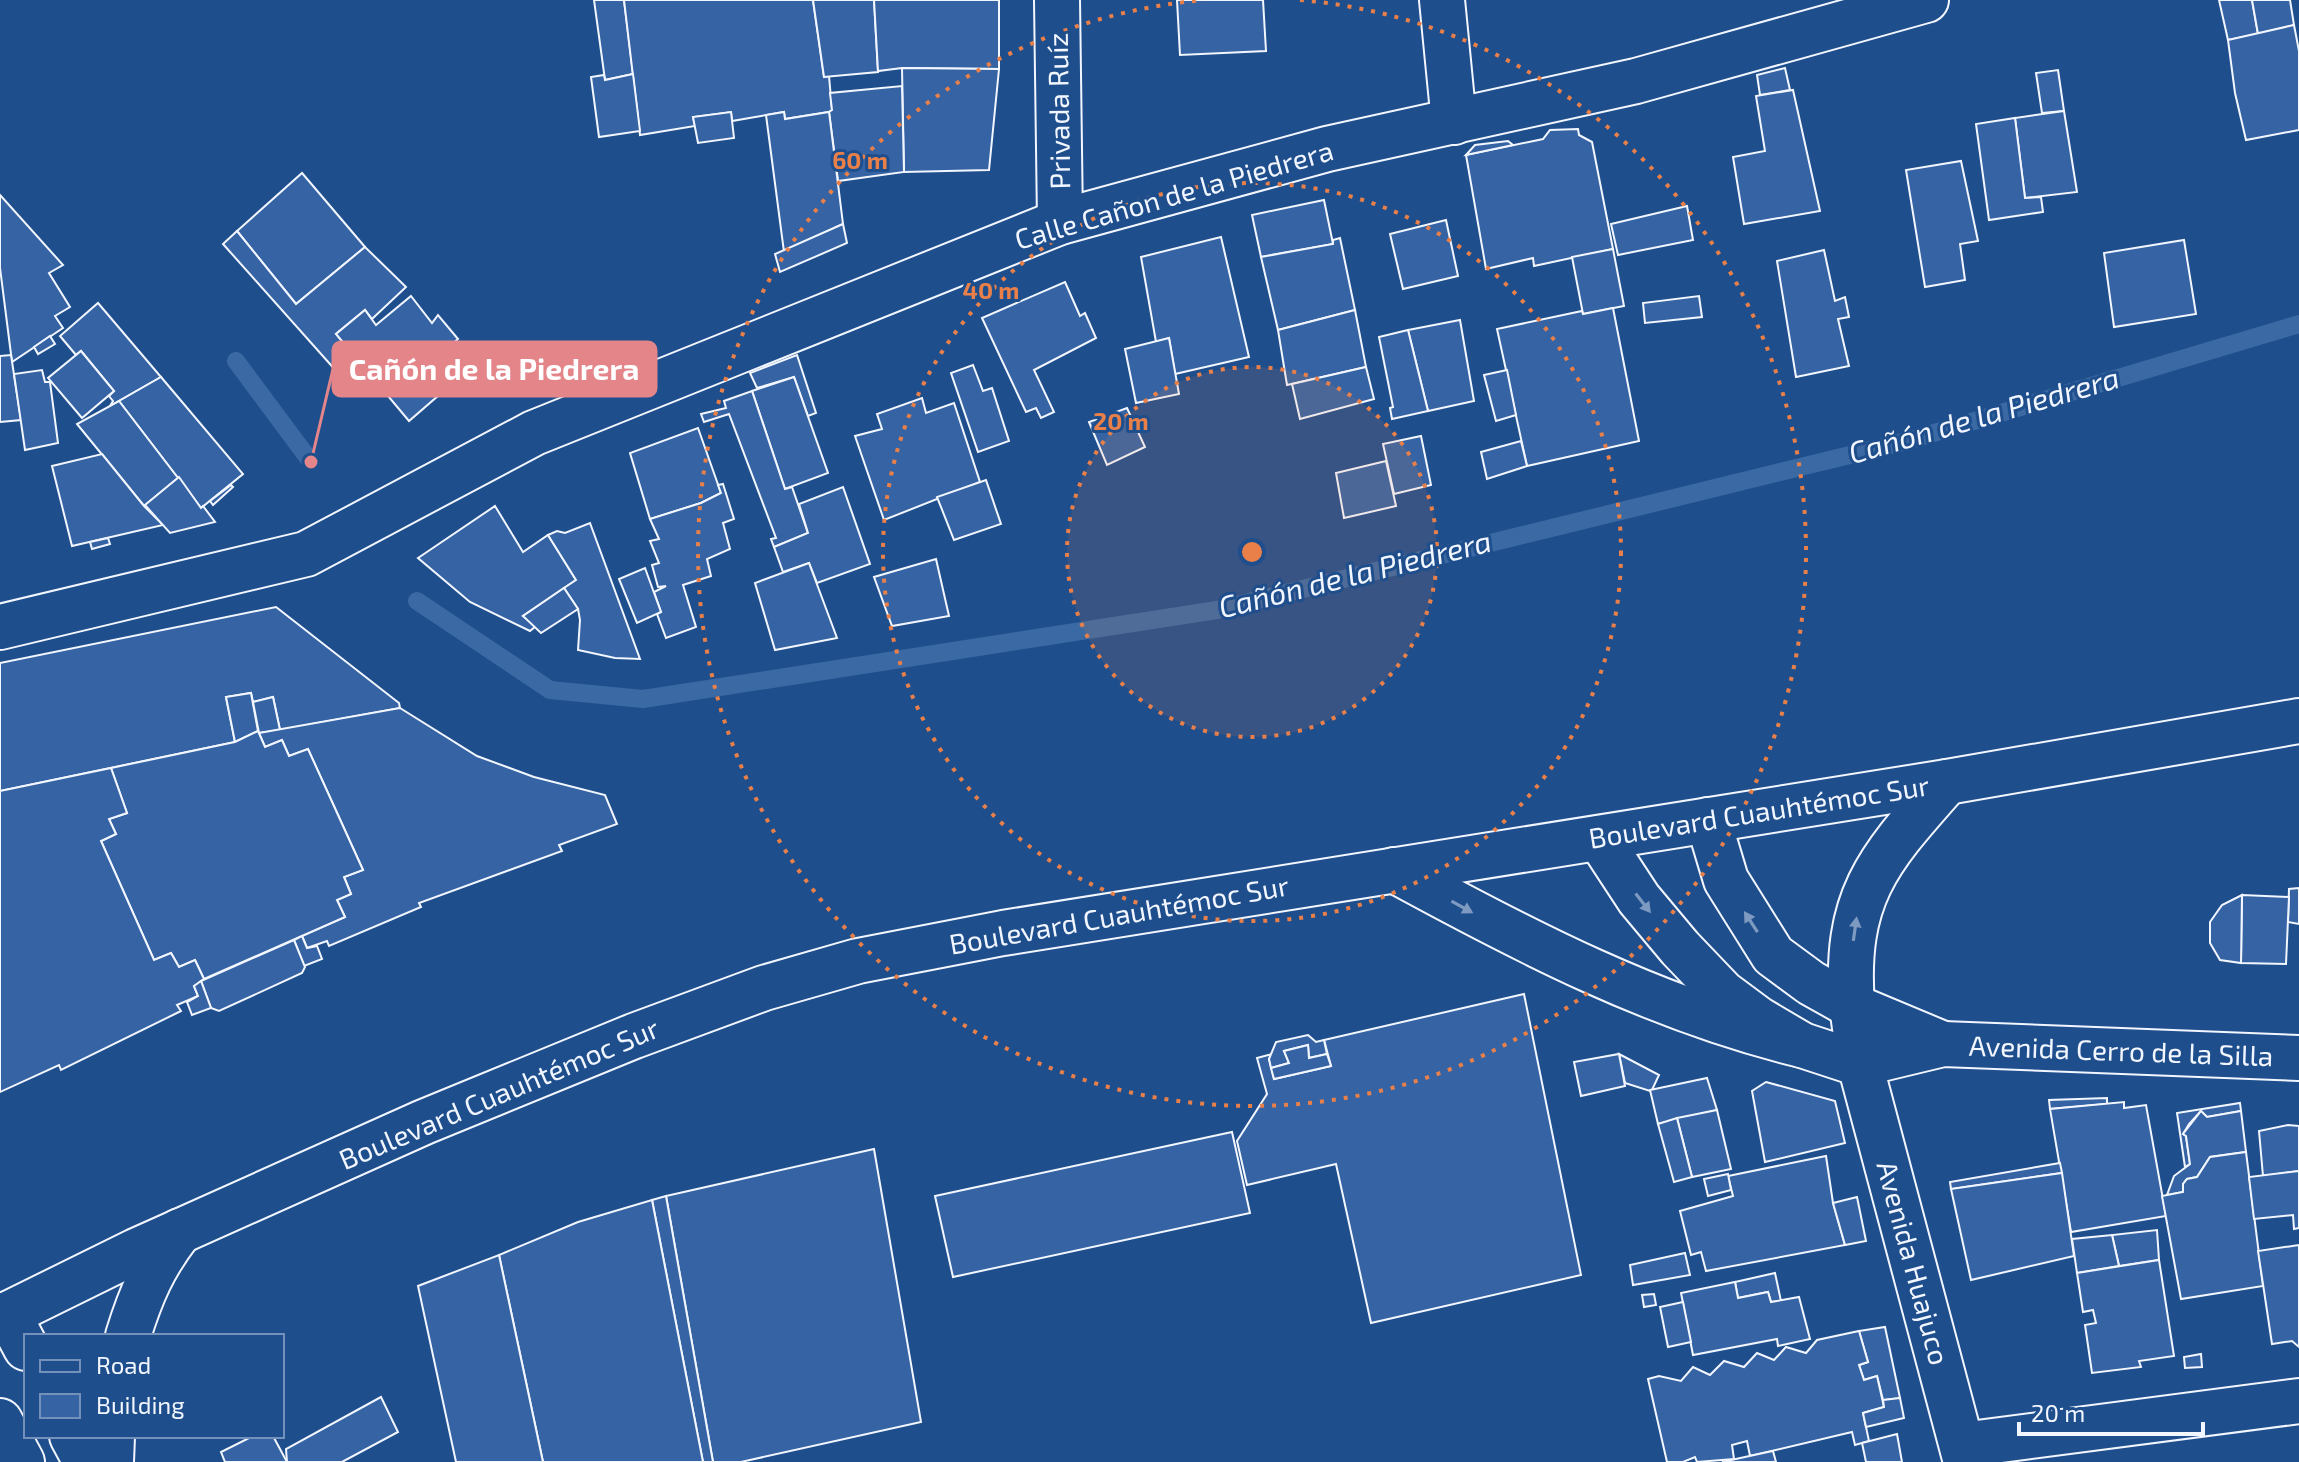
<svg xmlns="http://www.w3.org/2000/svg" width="2299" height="1462" font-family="'Exo 2',sans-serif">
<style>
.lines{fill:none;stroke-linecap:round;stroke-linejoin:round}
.stream{stroke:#3b69a3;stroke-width:18}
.building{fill:#3563a3;stroke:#f2f6ff;stroke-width:2}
.street-casing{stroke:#f2f6ff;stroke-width:48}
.secondary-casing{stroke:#f2f6ff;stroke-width:48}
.primary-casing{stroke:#f2f6ff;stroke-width:48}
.street{stroke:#1f4e8c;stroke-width:44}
.secondary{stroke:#1f4e8c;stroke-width:44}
.primary{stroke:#1f4e8c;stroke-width:44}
.oneway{fill:#7e9ac0}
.ring{fill:none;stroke:#ea8049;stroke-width:4;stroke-dasharray:4 8}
.labels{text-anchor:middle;stroke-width:6;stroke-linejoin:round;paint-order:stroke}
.street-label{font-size:28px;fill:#f2f6ff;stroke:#1f4e8c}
.water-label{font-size:30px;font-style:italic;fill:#f2f6ff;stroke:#1f4e8c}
.centre{fill:#ea8049;stroke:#1f4e8c;stroke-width:4}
.ring-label{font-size:24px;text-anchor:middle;font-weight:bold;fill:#ea8049;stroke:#1f4e8c;stroke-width:6;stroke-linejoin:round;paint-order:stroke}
.leader{fill:none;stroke:#e38589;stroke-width:3}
.callout-dot{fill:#e38589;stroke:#1f4e8c;stroke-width:3}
.callout{fill:#e38589;stroke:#e38589;stroke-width:3}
.callout-label{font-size:30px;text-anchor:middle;font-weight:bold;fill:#fff}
</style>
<rect width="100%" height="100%" fill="#1f4e8c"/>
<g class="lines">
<g class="stream">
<path d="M236,361L311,462"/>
<path d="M417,601L550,690L643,699L1217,610L1907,441L2299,324"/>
</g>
</g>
<g class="building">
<path d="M594,0H624L633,74L605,80Z"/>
<path d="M624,0H813L824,77L829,76L832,110L829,112L785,119L784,112L732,121L731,112L693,117L695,126L640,135Z"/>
<path d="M813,0H874L878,72L824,77Z"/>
<path d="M874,0H999V69L902,68L878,71Z"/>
<path d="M1177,0H1263L1266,51L1180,55Z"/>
<path d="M2219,0H2252L2258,34L2228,40Z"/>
<path d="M2252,0H2290L2294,25L2258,34Z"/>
<path d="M2294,25L2299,51V130L2246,140L2235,93L2228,40Z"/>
<path d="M902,68L999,69L989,170L904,172Z"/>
<path d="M1785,68L1790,90L1760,95L1757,75Z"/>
<path d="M2058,70L2064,111L2042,113L2036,73Z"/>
<path d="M633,74L640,131L599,137L591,77L604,75L605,80Z"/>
<path d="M902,86L904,172L838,181L829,112L832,110L830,93Z"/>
<path d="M1793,90L1820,211L1744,224L1733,157L1765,151L1756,96Z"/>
<path d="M2064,111L2077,192L2025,198L2015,118Z"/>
<path d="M731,112L734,138L698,143L693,117Z"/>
<path d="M784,112L785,119L829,112L843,224L784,252L766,115Z"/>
<path d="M2015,118L2025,198L2041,197L2043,212L1989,220L1976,124Z"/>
<path d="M1578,129L1579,135L1592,142L1613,249L1534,266L1533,258L1486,269L1466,155L1543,139L1550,130Z"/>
<path d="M1508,141L1513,145L1466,155L1475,145Z"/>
<path d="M1961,161L1978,241L1960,244L1965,280L1925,287L1906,170Z"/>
<path d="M302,173L365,247L296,304L237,231Z"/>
<path d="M0,195L63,265L49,273L70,307L55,316L63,328L12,362L0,268Z"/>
<path d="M1324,200L1333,244L1261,257L1252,215Z"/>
<path d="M1687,206L1693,240L1618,255L1611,224Z"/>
<path d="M1446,220L1458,276L1403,289L1390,234Z"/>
<path d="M843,224L847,243L780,272L775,254Z"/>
<path d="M237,231L296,304L365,247L406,287L372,319L365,310L336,334L363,367L346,382L223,244Z"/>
<path d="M1221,237L1249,357L1175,374L1169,338L1156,342L1141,257Z"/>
<path d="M1340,238L1355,310L1278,330L1261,257L1333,244V240Z"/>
<path d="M2184,240L2196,314L2114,327L2104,253Z"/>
<path d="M1613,249L1624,306L1583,314L1572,257Z"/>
<path d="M1824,250L1835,301L1845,297L1849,317L1838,319L1849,366L1796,377L1777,261Z"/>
<path d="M1065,282L1080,316L1085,313L1096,338L1034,370L1054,412L1041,418L1036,408L1026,412L982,318Z"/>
<path d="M411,296L432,323L438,315L458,339L451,345L469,369L409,421L336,334L365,310L376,325Z"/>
<path d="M1699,296L1702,317L1645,323L1643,303Z"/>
<path d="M98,303L161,377L110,406L113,401L109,396L114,391L81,351L76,355L60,336Z"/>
<path d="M1613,308L1639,441L1527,466L1497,329L1582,311L1583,314Z"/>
<path d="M1355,310L1366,367L1287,385L1278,330Z"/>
<path d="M1460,320L1474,401L1428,411L1408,330Z"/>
<path d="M1408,330L1428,411L1392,419L1390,408L1393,407L1379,337Z"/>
<path d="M50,336L55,344L38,354L34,347Z"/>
<path d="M1169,338L1179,394L1136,403L1125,349Z"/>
<path d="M81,351L114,391L82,418L48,378Z"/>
<path d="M11,355L21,420L0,422V356Z"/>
<path d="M797,355L816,413L808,416L794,377L757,388L750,373Z"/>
<path d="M973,365L983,391L992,388L1009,441L978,452L951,373Z"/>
<path d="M1366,367L1374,399L1300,419L1292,384Z"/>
<path d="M42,370L45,382H50L58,443L25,450L14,374Z"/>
<path d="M1507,370L1516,415L1496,421L1484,375Z"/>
<path d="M161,377L243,474L201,508L119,401Z"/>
<path d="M794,377L828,473L785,489L752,391Z"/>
<path d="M752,391L785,489L792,487L808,533L774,547L771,539L776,538L729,414L704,422L701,414L726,408L724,401Z"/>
<path d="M922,398L926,413L954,403L980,482L884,520L855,436L882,429L877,414Z"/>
<path d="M119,401L178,478L144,506L77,424Z"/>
<path d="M1127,408L1145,447L1107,465L1089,422Z"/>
<path d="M698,428L721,493L701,503L650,519L630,453Z"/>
<path d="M1421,436L1431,485L1394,494L1383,444Z"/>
<path d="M1521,441L1527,466L1487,479L1481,452Z"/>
<path d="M102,454L144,506L163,525L72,546L52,466Z"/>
<path d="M1386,461L1396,506L1344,518L1336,473Z"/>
<path d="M179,477L201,508L203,506L215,522L170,533L145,505Z"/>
<path d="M986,480L1001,524L954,540L937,497Z"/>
<path d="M723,484L734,519L723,523L730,549L707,559L711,576L683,585L696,627L666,638L657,614L661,612L654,592L666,586L658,587L652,565L659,563L650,541L659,539L650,519L701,503L721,493L718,485Z"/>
<path d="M231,485L233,487L213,505L210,501Z"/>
<path d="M843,487L870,564L817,583L809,563L783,572L774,547L808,533L799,504Z"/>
<path d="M495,506L523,552L548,535L576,580L523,616L536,626L530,631L470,602L418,558Z"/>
<path d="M590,523L640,659L615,658L578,650L580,620L578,609L564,588L576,580L548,535L557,531L565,533Z"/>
<path d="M108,538L110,544L92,549L90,542Z"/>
<path d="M936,559L949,616L892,626L874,577Z"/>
<path d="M809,563L837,638L775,650L755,583Z"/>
<path d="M645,568L661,612L637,623L619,579Z"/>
<path d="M564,588L578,609L541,633L523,616Z"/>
<path d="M276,607L399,703L400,708L280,730L273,697L253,702L251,693L226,697L235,742L0,791V663Z"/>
<path d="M251,693L258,731L235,742L226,697Z"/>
<path d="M273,697L280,730L259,733L253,702Z"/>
<path d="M400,708L477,756L534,777L605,795L617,824L559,845L562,851L419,903L421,907L329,946L327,941L307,948L302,936L345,917L337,900L351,894L344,877L363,870L308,749L289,756L282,740L265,747L259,733Z"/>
<path d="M258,731L265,747L282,740L289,756L308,749L363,870L344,877L351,894L337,900L345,917L204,979L195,960L179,967L171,953L154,960L101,841L116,834L109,819L127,813L111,768L235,742Z"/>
<path d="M111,768L127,813L109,819L116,834L101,841L154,960L171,953L179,967L195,960L204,979L194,986L198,996L177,1005L181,1011L61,1070L59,1065L0,1092V791Z"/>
<path d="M2299,888V924L2288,922L2289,889Z"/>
<path d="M2242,895L2289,897L2286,964L2241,963Z"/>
<path d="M2242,895L2241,963L2220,960L2210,943V922L2222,905Z"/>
<path d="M302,936L307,948L317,946L322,959L304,966L294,940Z"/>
<path d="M294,940L305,967L302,973L219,1011L211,1008L201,981Z"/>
<path d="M201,981L211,1008L192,1015L187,1002L198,996L194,986Z"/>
<path d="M1524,994L1581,1275L1371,1323L1336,1164L1247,1185L1237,1141L1267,1094L1257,1058L1272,1054L1269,1059L1274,1079L1331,1066L1324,1040Z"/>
<path d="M1308,1035L1316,1042L1324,1040L1327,1054L1309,1058L1308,1045L1284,1051L1289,1063L1271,1068L1269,1059L1276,1042Z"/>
<path d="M1308,1045L1309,1058L1327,1054L1331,1066L1274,1079L1271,1068L1289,1063L1284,1051Z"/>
<path d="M1619,1054L1659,1075L1652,1090L1650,1091L1625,1083Z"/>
<path d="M1619,1054L1625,1086L1581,1096L1574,1062Z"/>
<path d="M1707,1078L1717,1110L1658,1124L1650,1090Z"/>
<path d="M1766,1082L1835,1101L1845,1143L1765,1162L1752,1091Z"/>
<path d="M2107,1098V1104L2050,1109L2049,1100Z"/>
<path d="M2124,1102V1108L2146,1105L2166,1216L2071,1232L2050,1109Z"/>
<path d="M2240,1103L2241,1111L2207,1117L2201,1111L2189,1124L2183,1134L2186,1136L2190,1164L2185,1167L2177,1113Z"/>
<path d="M1717,1110L1731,1169L1692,1177L1677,1118Z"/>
<path d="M2201,1111L2207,1117L2241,1111L2246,1152L2210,1157L2197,1177L2187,1179L2183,1184V1192L2167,1195L2174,1176L2190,1164L2186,1136L2183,1134Z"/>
<path d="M1677,1118L1692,1177L1674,1182L1658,1124Z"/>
<path d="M2288,1125L2299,1126V1171L2263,1176L2259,1131Z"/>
<path d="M1232,1132L1250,1213L953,1277L935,1196Z"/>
<path d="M874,1149L921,1422L741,1462H713L666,1196Z"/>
<path d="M2246,1152L2263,1286L2181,1299L2162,1196L2183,1192V1184L2187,1179L2197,1177L2210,1157Z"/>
<path d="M1826,1156L1833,1203L1845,1245L1706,1271L1701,1252L1691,1255L1680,1211L1733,1196L1728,1176Z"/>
<path d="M2060,1163L2062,1173L1951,1189L1950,1182Z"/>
<path d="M2299,1171V1228L2294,1229L2293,1215L2254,1219L2249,1177Z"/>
<path d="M2062,1173L2074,1256L1971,1280L1951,1189Z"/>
<path d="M1728,1174L1731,1190L1708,1196L1704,1179Z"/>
<path d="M666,1196L713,1462H703L652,1200Z"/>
<path d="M1857,1197L1866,1241L1845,1245L1833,1203Z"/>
<path d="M652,1200L703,1462H543L499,1255L578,1222Z"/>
<path d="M2157,1230L2159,1260L2119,1266L2112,1235Z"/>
<path d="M2112,1235L2119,1266L2077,1273L2072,1239Z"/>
<path d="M2299,1245V1347L2292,1341L2272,1344L2258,1251Z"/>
<path d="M1685,1253L1690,1275L1633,1285L1630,1265Z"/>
<path d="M499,1255L543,1462H456L418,1286Z"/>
<path d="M2159,1260L2174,1356L2139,1361L2141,1367L2092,1373L2085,1325L2096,1323L2093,1310L2083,1312L2077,1273Z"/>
<path d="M1775,1273L1781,1301L1771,1302L1768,1292L1738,1298L1735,1282Z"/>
<path d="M1735,1282L1738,1298L1768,1292L1771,1302L1799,1297L1810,1339L1778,1346L1777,1339L1693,1355L1681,1293Z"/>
<path d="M1654,1294L1656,1305L1644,1307L1642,1295Z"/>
<path d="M1683,1302L1691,1342L1668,1347L1660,1307Z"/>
<path d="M1885,1327L1900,1398L1883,1400L1877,1376L1864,1380L1859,1365L1868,1362L1859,1331Z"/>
<path d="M1859,1331L1868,1362L1859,1365L1864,1380L1877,1376L1884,1407L1863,1413L1869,1441L1855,1445L1852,1432L1750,1456L1747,1441L1732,1445L1734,1459L1697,1462L1695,1457L1683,1462H1667L1648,1379L1659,1376L1681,1381L1693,1367L1710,1375L1724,1361L1744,1367L1757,1353L1774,1360L1786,1347L1806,1353L1817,1340Z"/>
<path d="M2201,1354L2202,1367L2185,1368L2184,1357Z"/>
<path d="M381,1397L398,1432L342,1462H287L286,1449Z"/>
<path d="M1900,1398L1904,1418L1866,1427L1863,1413L1884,1407L1883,1400Z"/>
<path d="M1897,1434L1902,1462H1866L1862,1443Z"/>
<path d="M253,1436H273L287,1462H225L221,1452Z"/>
<path d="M1773,1451L1776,1462H1722L1768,1452Z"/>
</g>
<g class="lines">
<defs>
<g id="street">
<path d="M1057,0L1060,222"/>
<path d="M1442,0L1454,122"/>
<path d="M0,627L306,554L534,433L1060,222L1327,149L1636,81L1926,0"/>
<path d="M1852,1006L1860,1064L1966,1462"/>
<path d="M8,1314L26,1348"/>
<path d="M0,1421L22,1462"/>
<path d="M72,1436L86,1462"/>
<path d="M1962,1445L2299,1401"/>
</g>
<g id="secondary">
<path d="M1708,820L1726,880L1773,955L1811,983L1852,1006L1943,1044"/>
<path d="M1599,838L1639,899L1680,948L1723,993L1758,1019L1802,1045L1860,1064L1943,1044L2299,1058"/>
</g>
<g id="primary">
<path d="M1394,870C1524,941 1657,1010 1802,1045"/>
<path d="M1852,1006C1844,896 1878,860 1947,782"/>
<path d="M0,1318L136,1251L424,1122L634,1036L764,988L858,961L1003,933L1947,782L2299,721"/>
<path d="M128,1336C141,1294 153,1266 180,1231"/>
<path d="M111,1462L112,1436"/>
</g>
</defs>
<use href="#street" class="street-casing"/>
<use href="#secondary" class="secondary-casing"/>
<use href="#primary" class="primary-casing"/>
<use href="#street" class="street"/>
<use href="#secondary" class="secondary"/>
<use href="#primary" class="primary"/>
</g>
<defs><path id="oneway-solid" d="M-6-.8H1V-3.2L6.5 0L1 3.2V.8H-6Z" transform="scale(2)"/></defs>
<g class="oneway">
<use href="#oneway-solid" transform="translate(1643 903) rotate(52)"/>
<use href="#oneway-solid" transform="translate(1462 907) rotate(29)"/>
<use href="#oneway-solid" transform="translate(1751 922) rotate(-123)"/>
<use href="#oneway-solid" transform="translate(1855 929) rotate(-82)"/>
</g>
<circle cx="1252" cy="552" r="185" fill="#ea8049" fill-opacity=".12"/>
<g class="ring">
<circle cx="1252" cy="552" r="185"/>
<circle cx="1252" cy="552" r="369"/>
<path d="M1300 0A554 554 0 1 1 1204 0"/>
</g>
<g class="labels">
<g class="street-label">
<text transform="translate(1059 111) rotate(-91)" y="10">Privada Ruíz</text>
<text transform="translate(1174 195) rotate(-16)" y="10">Calle Cañon de la Piedrera</text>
<text transform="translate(1759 812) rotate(-9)" y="10">Boulevard Cuauhtémoc Sur</text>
<text transform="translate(1119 915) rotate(-10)" y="10">Boulevard Cuauhtémoc Sur</text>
<text transform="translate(2121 1051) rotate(2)" y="10">Avenida Cerro de la Silla</text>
<text transform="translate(499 1094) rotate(-23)" y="10">Boulevard Cuauhtémoc Sur</text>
<text transform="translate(1913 1263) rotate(75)" y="10">Avenida Huajuco</text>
</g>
<g class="water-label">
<text transform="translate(1984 416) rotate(-16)" y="10">Cañón de la Piedrera</text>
<text transform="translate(1355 575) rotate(-14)" y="10">Cañón de la Piedrera</text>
</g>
</g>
<circle cx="1252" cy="552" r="12" class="centre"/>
<g class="ring-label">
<text x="860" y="169">60 m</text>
<text x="991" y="299">40 m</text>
<text x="1121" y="430">20 m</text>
</g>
<path class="leader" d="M311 462L333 369"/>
<circle class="callout-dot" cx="311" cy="462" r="8"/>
<rect class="callout" x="333" y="342" width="323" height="54" rx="8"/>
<g class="callout-label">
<text x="494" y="380">Cañón de la Piedrera</text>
</g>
<rect x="24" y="1334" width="260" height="104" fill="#1f4e8c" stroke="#7391ba" stroke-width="2"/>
<rect x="40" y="1360" width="40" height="12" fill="#1f4e8c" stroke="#7391ba" stroke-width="2"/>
<text x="96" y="1374" font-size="24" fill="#f2f6ff">Road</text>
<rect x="40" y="1394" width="40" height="24" fill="#3563a3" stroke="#7391ba" stroke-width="2"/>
<text x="96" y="1414" font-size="24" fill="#f2f6ff">Building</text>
<path d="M2019 1422v12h184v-12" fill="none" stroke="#f2f6ff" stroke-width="4"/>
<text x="2031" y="1422" font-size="24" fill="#f2f6ff" stroke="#1f4e8c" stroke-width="6" paint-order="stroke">20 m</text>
</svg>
